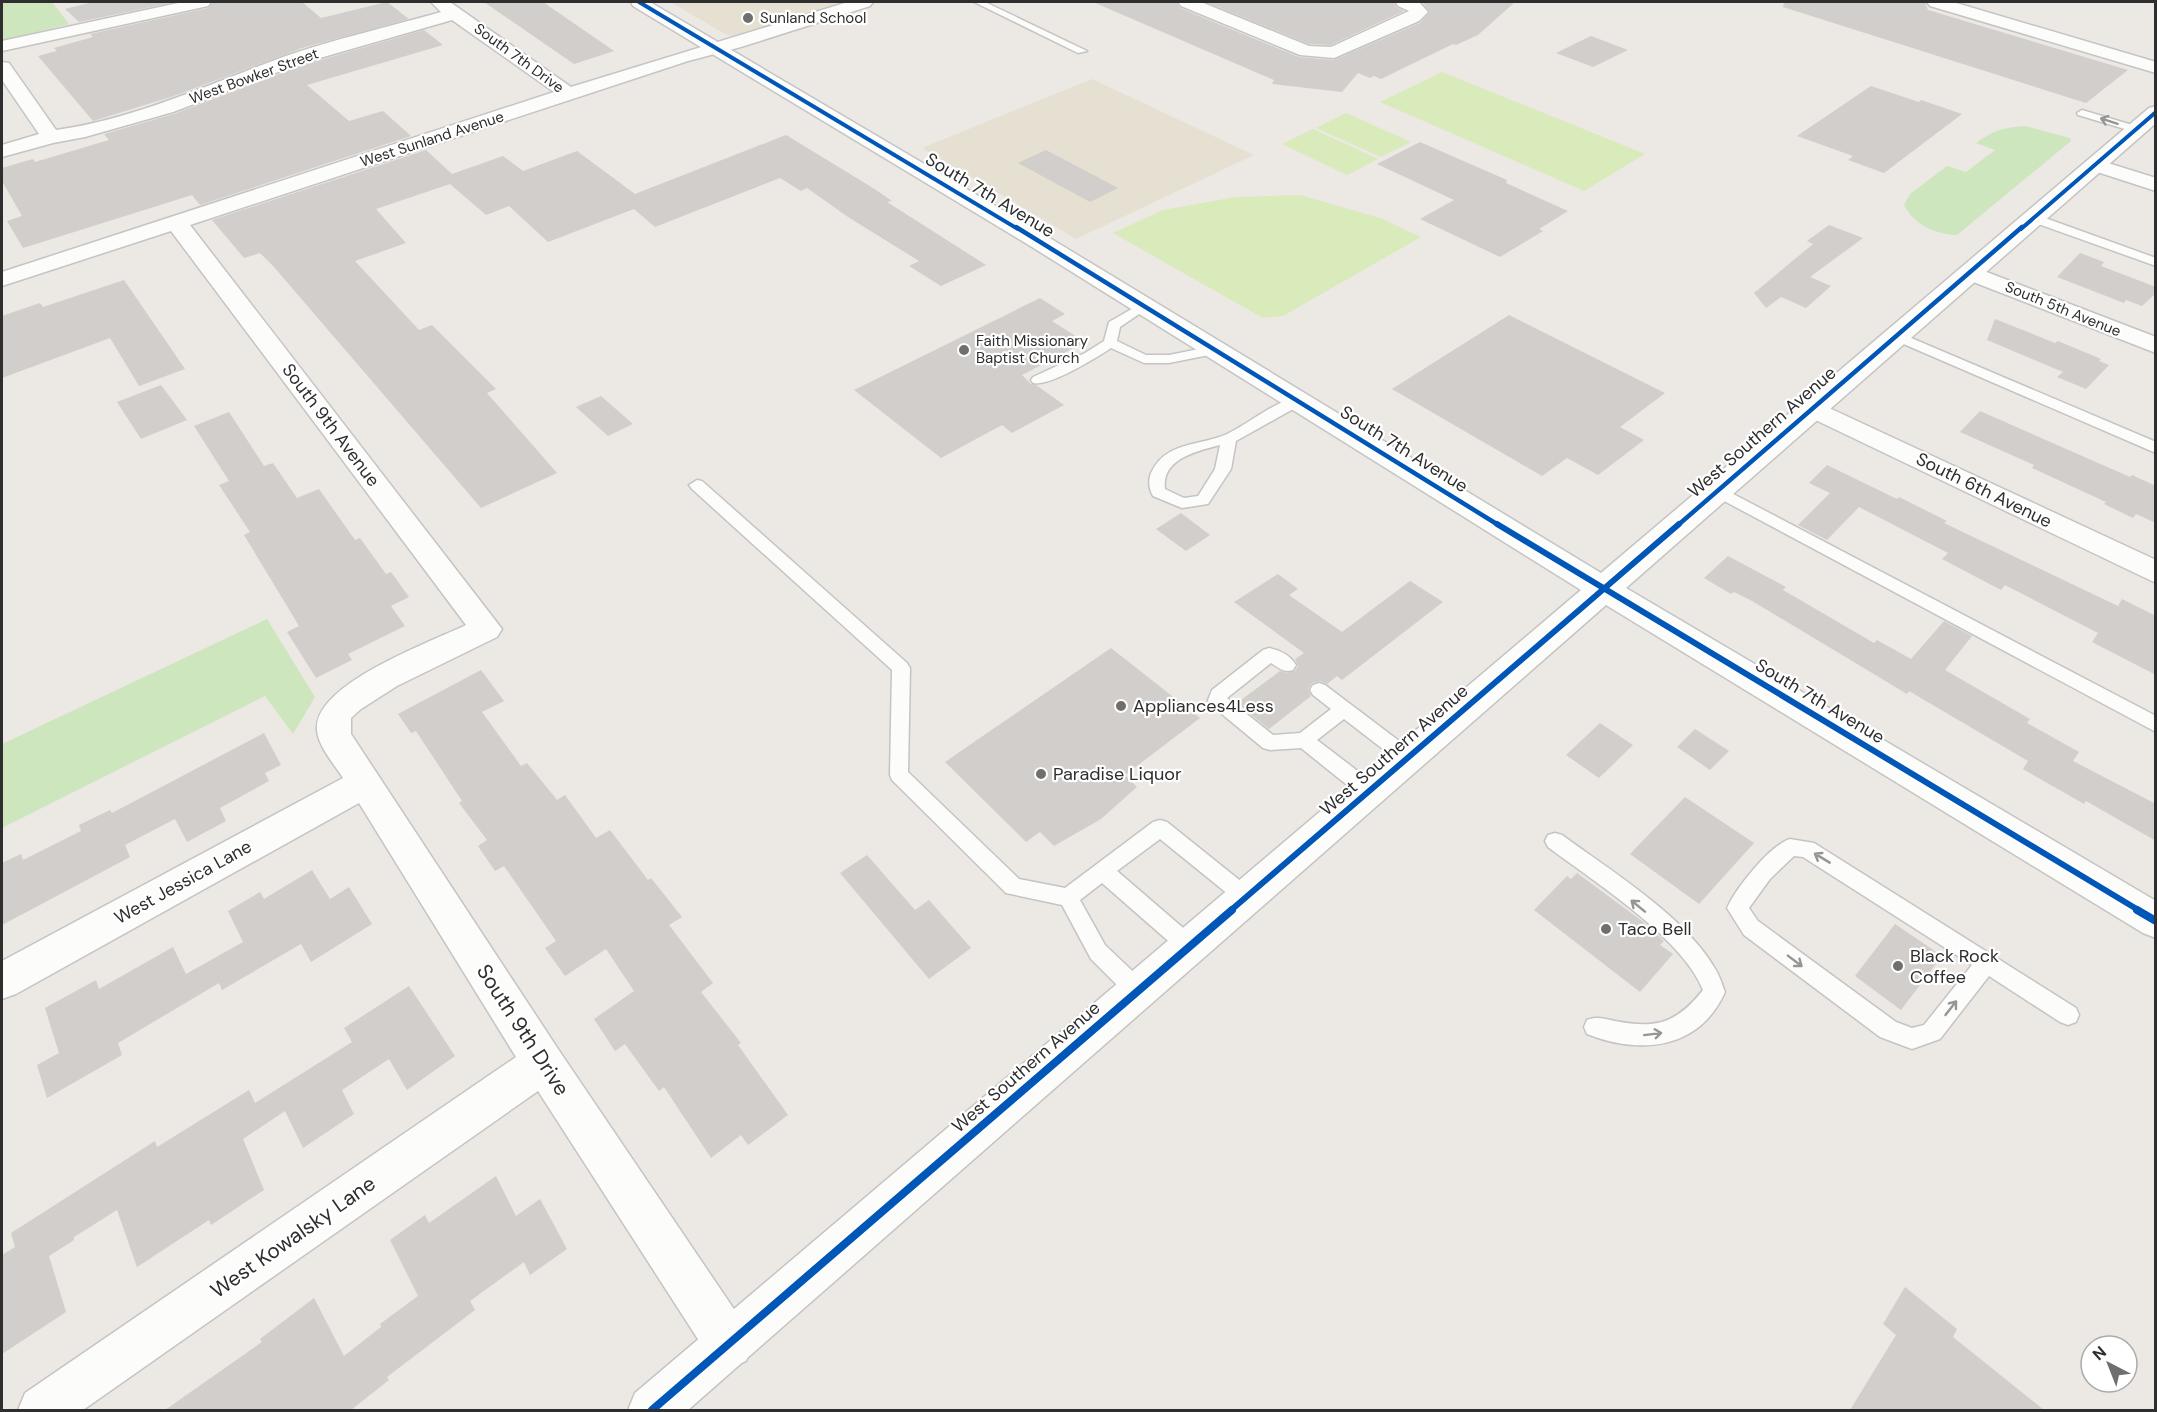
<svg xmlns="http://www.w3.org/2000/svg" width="2157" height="1412" font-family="'DM Sans',sans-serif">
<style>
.education{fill:#e6e0d3}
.green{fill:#cee6be}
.pitch{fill:#d9eabb}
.building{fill:#d1cecb}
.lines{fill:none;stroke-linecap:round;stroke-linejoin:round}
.service-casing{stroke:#c5c4c5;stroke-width:3}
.minor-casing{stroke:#c5c4c5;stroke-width:3}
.secondary-casing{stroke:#c5c4c5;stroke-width:3}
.service{fill:#fcfcfb;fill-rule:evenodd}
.minor{fill:#fcfcfb;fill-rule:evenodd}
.secondary{fill:#fcfcfb;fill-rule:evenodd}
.cycleway-far3-casing{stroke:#fff;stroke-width:6}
.cycleway-far2-casing{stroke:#fff;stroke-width:8}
.cycleway-far1-casing{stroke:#fff;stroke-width:10}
.cycleway-casing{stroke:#fff;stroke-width:11}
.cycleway-far3{stroke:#0057b8;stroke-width:4}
.cycleway-far2{stroke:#0057b8;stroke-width:4.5}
.cycleway-far1{stroke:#0057b8;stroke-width:6}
.cycleway{stroke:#0057b8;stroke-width:8}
.oneway{stroke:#959594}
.poi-dot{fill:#706f6e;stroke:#fff;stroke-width:2}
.labels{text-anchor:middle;stroke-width:4.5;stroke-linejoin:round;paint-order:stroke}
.far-poi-label{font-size:15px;fill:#2e2e2e;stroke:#fff;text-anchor:start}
.far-street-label{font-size:15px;fill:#2e2e2e;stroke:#fff}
.street-label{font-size:18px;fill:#2e2e2e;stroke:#fff}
.poi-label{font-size:18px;fill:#2e2e2e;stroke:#fff;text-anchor:start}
.near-street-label{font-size:21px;fill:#2e2e2e;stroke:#fff}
</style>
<rect width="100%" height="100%" fill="#ece8e4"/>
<g class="education">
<path d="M670,2H847L738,36L727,35Z"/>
<path d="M1092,79L1254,155L1076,239L922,148Z"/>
</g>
<g class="green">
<path d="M2,2H52L69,24L2,41Z"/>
<path d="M2025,126L2070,138L2071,141L1957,235C1936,234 1915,226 1904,205L1910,194L1947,166L1966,172L1995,150L1976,143C1992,131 2004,127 2025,126Z"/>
<path d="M267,619L315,697L293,734L265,696L2,828V744Z"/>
</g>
<g class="pitch">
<path d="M1442,72L1645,154L1584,191L1380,102Z"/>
<path d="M1346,113L1411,142L1381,157L1316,128Z"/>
<path d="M1313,129L1378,159L1347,175L1282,144Z"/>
<path d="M1300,195L1380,218L1421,237L1283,316L1263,318L1113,233L1163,210L1236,197Z"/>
</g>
<g class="building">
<path d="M93,2H175L79,22L65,9Z"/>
<path d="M213,2H302L321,18L387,2L409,19L302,48L171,97L93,121L38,56L57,51L54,48L93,37L90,34L208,8Z"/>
<path d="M484,2H543L614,51L574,64Z"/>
<path d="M1093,2H1176L1180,8L1299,57L1334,60L1420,23L1430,12L1422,2H1515L1478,35L1456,45L1453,44L1381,79L1374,76L1370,78L1358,73L1342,92L1272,84L1274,80Z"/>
<path d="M1206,2H1394L1396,7L1404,11L1331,45L1309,44Z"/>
<path d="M1784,2H1925L1928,10L2128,70L2086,103L1783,7Z"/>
<path d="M424,30L443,45L307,85L349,121L383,111L411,136L200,205L192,195L23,248L7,221L22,216L2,181V168L33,159L35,162L109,140L104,134L174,114L300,66Z"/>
<path d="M1591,36L1628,50L1593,67L1556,53Z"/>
<path d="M1871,86L1919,102L1921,100L1962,114L1884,173L1848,160L1853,156L1797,136Z"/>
<path d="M786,135L873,188L892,201L887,202L986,265L941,286L909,266L919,261L848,217L807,188L801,191L780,178L655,227L634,209L548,242L509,206L486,215L450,184L376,209L406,243L355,261L419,330L432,325L496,389L487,393L557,473L481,508L274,267L260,253L244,258L212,220L426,150L452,174L503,156L523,171L577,151L635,194Z"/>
<path d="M1420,142L1507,180L1506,183L1568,211L1539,229L1543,231L1500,257L1420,219L1454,200L1377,164Z"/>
<path d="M1046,150L1118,188L1090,202L1018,163Z"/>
<path d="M1829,225L1863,238L1810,277L1831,286L1806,308L1781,297L1766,308L1754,293L1813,244L1807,241Z"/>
<path d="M2080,253L2104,262L2101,266L2156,287V293L2142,306L2126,300L2124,303L2057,277Z"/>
<path d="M124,280L185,369L139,386L110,338L2,378V316L40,303L43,307Z"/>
<path d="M1040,298L1065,314L1052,321L1085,342L1022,375L1031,384L1036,385L1064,405L1012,433L1002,425L941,458L854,390Z"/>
<path d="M1509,315L1665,393L1620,427L1644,440L1598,475L1567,458L1542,476L1392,389Z"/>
<path d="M1995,319L2055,343L2058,341L2101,359L2099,361L2109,365L2086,389L2057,377L2063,372L1987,340Z"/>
<path d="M161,385L187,420L141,439L117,402Z"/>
<path d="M601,396L633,424L608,436L576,407Z"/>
<path d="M1980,411L2130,477L2132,475L2156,486V523L2136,514L2133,518L2104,504L2106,502L2032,468L2034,465L1960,432Z"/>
<path d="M229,412L264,466L273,463L297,498L319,489L355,540L360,538L386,574L391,572L409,597L391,606L405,626L348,654L352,660L316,678L287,632L299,626L244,535L250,532L219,485L229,481L194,426Z"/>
<path d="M1827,465L1897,499L1899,497L1947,521L1944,523L2118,606L2122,599L2156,616V675L2092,642L2098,633L2005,585L2001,590L1942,559L1948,553L1859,507L1827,540L1798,525L1830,493L1809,483Z"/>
<path d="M1181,513L1210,535L1186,551L1156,529Z"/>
<path d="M1728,556L1786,587L1783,590L1874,643L1877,640L1911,659L1944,621L1972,636L1945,670L2030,719L2027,723L2079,752L2073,761L2156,804V841L2086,801L2084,804L2023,769L2028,761L1909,691L1907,694L1752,601L1734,592L1731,594L1704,578Z"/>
<path d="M1278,574L1298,589L1289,595L1342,632L1410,581L1443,602L1342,680L1337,676L1327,684L1320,681L1312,683L1308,689L1311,696L1269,729L1237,703L1280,671L1287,673L1295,671L1298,666L1295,659L1304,653L1234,602Z"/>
<path d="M1111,648L1200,718L1125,775L1137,787L1101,819L1054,846L1040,832L1026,842L945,762Z"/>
<path d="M481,670L504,701L482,712L521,766L527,763L557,800L565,795L596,838L610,830L648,880L651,878L682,917L669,925L713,983L701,992L741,1043L738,1045L788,1115L748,1145L741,1135L711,1158L664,1087L659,1091L625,1044L615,1051L594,1019L634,991L606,949L565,976L545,948L556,941L504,866L495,871L478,846L487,840L459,803L462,801L416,731L411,733L398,714Z"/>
<path d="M1600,723L1633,745L1599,778L1566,755Z"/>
<path d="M1695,729L1729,751L1710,770L1677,747Z"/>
<path d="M264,733L281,765L265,773L269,781L220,808L226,821L187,842L175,819L125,845L130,857L2,925V863L21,854L23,860L81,831L79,825L110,810L112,813Z"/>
<path d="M1685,797L1754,843L1699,904L1630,854Z"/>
<path d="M867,855L915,910L929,900L971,948L929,979L840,873Z"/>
<path d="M312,870L330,899L349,887L372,924L311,962L301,944L222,990L219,983L118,1043L122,1055L47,1098L37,1065L59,1053L45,1008L96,980L99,989L173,947L186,974L243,942L228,911L260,892L264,899Z"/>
<path d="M1577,873L1642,921L1664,941L1660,945L1673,954L1640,992L1534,910L1567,876L1571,879Z"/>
<path d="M1895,924L1942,956L1901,1010L1855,976Z"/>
<path d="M409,986L455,1056L407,1090L389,1059L342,1090L354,1114L303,1148L285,1111L243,1139L264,1190L211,1225L209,1220L137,1267L117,1210L74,1237V1240L49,1256L66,1312L2,1354V1255L15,1247L11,1233L155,1141L157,1147L249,1090L255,1103L352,1042L344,1028Z"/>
<path d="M496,1176L516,1216L540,1199L567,1249L530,1275L524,1262L470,1301L475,1310L387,1377L389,1380L351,1410H165L262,1342L260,1339L314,1298L344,1356L381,1327L380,1324L418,1296L390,1240L425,1215L429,1223Z"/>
<path d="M1905,1287L1957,1329L1953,1337L2044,1410H1850L1896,1335L1883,1324Z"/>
</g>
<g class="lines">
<defs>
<g id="service">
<path d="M974,2H985L1087,51L1078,53Z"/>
<path d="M2082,110L2139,127L2140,129L2135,132L2078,115L2077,113Z"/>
<path d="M2034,214L2156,258V266L2030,221V215Z"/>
<path d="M1144,302L1151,306L1120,327L1117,341L1146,355H1169L1214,346L1221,350L1219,353L1169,363H1144L1111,348C1096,358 1049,387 1033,383L1031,380L1033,377L1085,353L1104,341L1109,322Z"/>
<path d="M1897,332L2156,442V453L1892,339L1890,336L1892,333Z"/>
<path d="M1297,397L1304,401L1302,404L1236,441L1231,469L1208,504L1182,508L1153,496C1149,489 1148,481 1151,473C1165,441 1201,446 1227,434C1250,423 1272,403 1297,397ZM1220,445L1215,469L1198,496L1184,498L1165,489C1161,459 1197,451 1220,445Z"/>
<path d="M697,480L702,481L907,663L910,668L908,772L1019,879L1065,888L1153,822L1160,820L1167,822L1253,891L1256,897L1253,903L1246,906L1239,903L1160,839L1117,871L1196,939L1199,946L1196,953L1189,955L1182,953L1102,883L1080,900L1105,945L1146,984L1149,991L1146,998L1138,1001L1130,998L1091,959L1062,905L1006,893L892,780L890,775L892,670L692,489L689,485Z"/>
<path d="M1718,486L2156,716V732L1713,495L1710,491Z"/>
<path d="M1269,648C1280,650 1290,655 1296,665L1293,670C1284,673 1279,668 1271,663L1227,698L1273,735L1300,733L1331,709L1313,695L1310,690L1313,685L1319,683L1325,685L1415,753L1417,758L1415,763L1408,765L1401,763L1344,719L1317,740L1376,785L1379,791L1376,797L1369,799L1362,797L1301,748L1270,750L1263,748L1211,705L1208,700L1212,690L1263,650Z"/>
<path d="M1555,833L1562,835C1610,870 1684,916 1714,967C1719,974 1722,984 1725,992C1699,1050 1640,1055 1587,1034L1584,1027L1587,1020C1597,1016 1605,1019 1615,1021C1656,1029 1676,1024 1703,990C1683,938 1593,881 1548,847L1545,841L1548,835Z"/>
<path d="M1790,839L1814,843L2076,1008L2079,1015L2076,1022L2068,1025L2060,1022L1989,976L1940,1039L1912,1049L1880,1037L1744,935L1727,908C1736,888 1769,846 1790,839ZM1794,856L1803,857L1972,965L1924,1025L1912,1028L1896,1022L1758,921L1749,908L1770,879Z"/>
</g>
<g id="minor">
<path d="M183,2H211L208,6L2,51V41Z"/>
<path d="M431,2H450L571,87L848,2H873L870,6L741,47L688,61L190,225L502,629L497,637L397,686L361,709L351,718V734L558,1049L746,1327L753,1344L746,1361L729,1368L712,1361L538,1091L83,1410H18L25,1393L516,1057L359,803L16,994L2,999V961L343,778C334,764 318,746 317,730C313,684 431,642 466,625L171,231L2,286V272L554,92L452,20L299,64L173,112L85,137L53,143L2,157V145L39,134L2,80V62L9,63L56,130C135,119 209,84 283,57C334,39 389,27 441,12Z"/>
<path d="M1178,2H1201L1309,46L1331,47L1409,11L1398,6L1396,2H1419L1428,12L1419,21L1334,58L1300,55L1181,6Z"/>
<path d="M1927,2H1953L2156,62V73L1930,6Z"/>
<path d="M2095,159L2156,178V191L2088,169L2085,165L2088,161Z"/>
<path d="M1971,266L2156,337V353L1963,278L1959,273L1963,268Z"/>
<path d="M1812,400L2156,560V583L1803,414L1799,408L1803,402Z"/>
</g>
<path id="secondary" d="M631,2H650L1048,237L1601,573L2149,108L2156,106V123L1626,588L2156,901V938L2143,933L1606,605L688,1410H628L635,1393L1581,590L1032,247L633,6Z"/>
</defs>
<use href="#service" class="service-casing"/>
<use href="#minor" class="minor-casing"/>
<use href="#secondary" class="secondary-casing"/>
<use href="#service" class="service"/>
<use href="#minor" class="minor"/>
<use href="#secondary" class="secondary"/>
<defs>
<g id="cycleway-far3">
<path d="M639,2L1018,229"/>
<path d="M2021,229L2156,112"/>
</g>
<g id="cycleway-far2">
<path d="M1016,227L1500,526"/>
<path d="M1677,526L2022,227"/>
</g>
<g id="cycleway-far1">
<path d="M1497,524L2140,911"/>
<path d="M1230,911L1679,524"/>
</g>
<g id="cycleway">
<path d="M2137,910L2156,921"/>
<path d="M652,1410L1232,910"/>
</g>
</defs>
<use href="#cycleway-far3" class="cycleway-far3-casing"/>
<use href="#cycleway-far2" class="cycleway-far2-casing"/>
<use href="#cycleway-far1" class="cycleway-far1-casing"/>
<use href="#cycleway" class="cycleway-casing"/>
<use href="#cycleway-far3" class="cycleway-far3"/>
<use href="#cycleway-far2" class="cycleway-far2"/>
<use href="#cycleway-far1" class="cycleway-far1"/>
<use href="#cycleway" class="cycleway"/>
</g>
<defs><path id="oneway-shaft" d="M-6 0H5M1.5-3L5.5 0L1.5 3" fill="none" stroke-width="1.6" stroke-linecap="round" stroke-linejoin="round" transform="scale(1.5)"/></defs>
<g class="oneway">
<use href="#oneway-shaft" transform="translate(2109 121) rotate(-162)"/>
<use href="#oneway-shaft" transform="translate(1822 858) rotate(-149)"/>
<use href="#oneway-shaft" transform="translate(1638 906) rotate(-141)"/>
<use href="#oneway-shaft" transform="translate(1795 961) rotate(37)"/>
<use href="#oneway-shaft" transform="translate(1951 1008) rotate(-52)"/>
<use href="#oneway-shaft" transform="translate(1653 1034) rotate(-7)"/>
</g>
<g class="poi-dot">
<circle cx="748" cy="18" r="6"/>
<circle cx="964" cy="350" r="6"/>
<circle cx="1121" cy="706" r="6"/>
<circle cx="1041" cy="774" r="6"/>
<circle cx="1606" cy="929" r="6"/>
<circle cx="1898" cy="966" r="6"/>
</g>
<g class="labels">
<g class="far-poi-label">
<text x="760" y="23">Sunland School</text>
<text x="976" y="346">Faith Missionary<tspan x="976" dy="17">Baptist Church</tspan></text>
</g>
<g class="far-street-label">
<text transform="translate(519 58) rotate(36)" y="5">South 7th Drive</text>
<text transform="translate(254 76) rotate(-20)" y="5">West Bowker Street</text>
<text transform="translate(432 139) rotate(-18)" y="5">West Sunland Avenue</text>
<text transform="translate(2063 309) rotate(22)" y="5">South 5th Avenue</text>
</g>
<g class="street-label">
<text transform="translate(990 195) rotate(31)" y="6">South 7th Avenue</text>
<text transform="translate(331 425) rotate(53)" y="6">South 9th Avenue</text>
<text transform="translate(1762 432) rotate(-41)" y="6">West Southern Avenue</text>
<text transform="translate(1404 449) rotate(32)" y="6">South 7th Avenue</text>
<text transform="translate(1984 490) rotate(26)" y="6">South 6th Avenue</text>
<text transform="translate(1820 701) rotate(31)" y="6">South 7th Avenue</text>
<text transform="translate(1394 750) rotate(-41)" y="6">West Southern Avenue</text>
<text transform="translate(183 882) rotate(-29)" y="6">West Jessica Lane</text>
<text transform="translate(1026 1067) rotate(-41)" y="6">West Southern Avenue</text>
</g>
<g class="poi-label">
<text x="1133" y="712">Appliances4Less</text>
<text x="1053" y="780">Paradise Liquor</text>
<text x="1618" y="935">Taco Bell</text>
<text x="1910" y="962">Black Rock<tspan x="1910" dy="21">Coffee</tspan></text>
</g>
<g class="near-street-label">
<text transform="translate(523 1030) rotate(57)" y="7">South 9th Drive</text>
<text transform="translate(293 1237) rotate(-35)" y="7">West Kowalsky Lane</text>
</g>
</g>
<rect width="2157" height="1412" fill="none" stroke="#2e2e2e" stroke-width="6"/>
<g transform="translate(2109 1364) rotate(318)"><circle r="28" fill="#ffffff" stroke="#ababab" stroke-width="1.5"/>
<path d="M0-4.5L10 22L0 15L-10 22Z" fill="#706f6e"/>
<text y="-9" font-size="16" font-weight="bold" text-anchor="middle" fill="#2e2e2e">N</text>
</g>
</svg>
